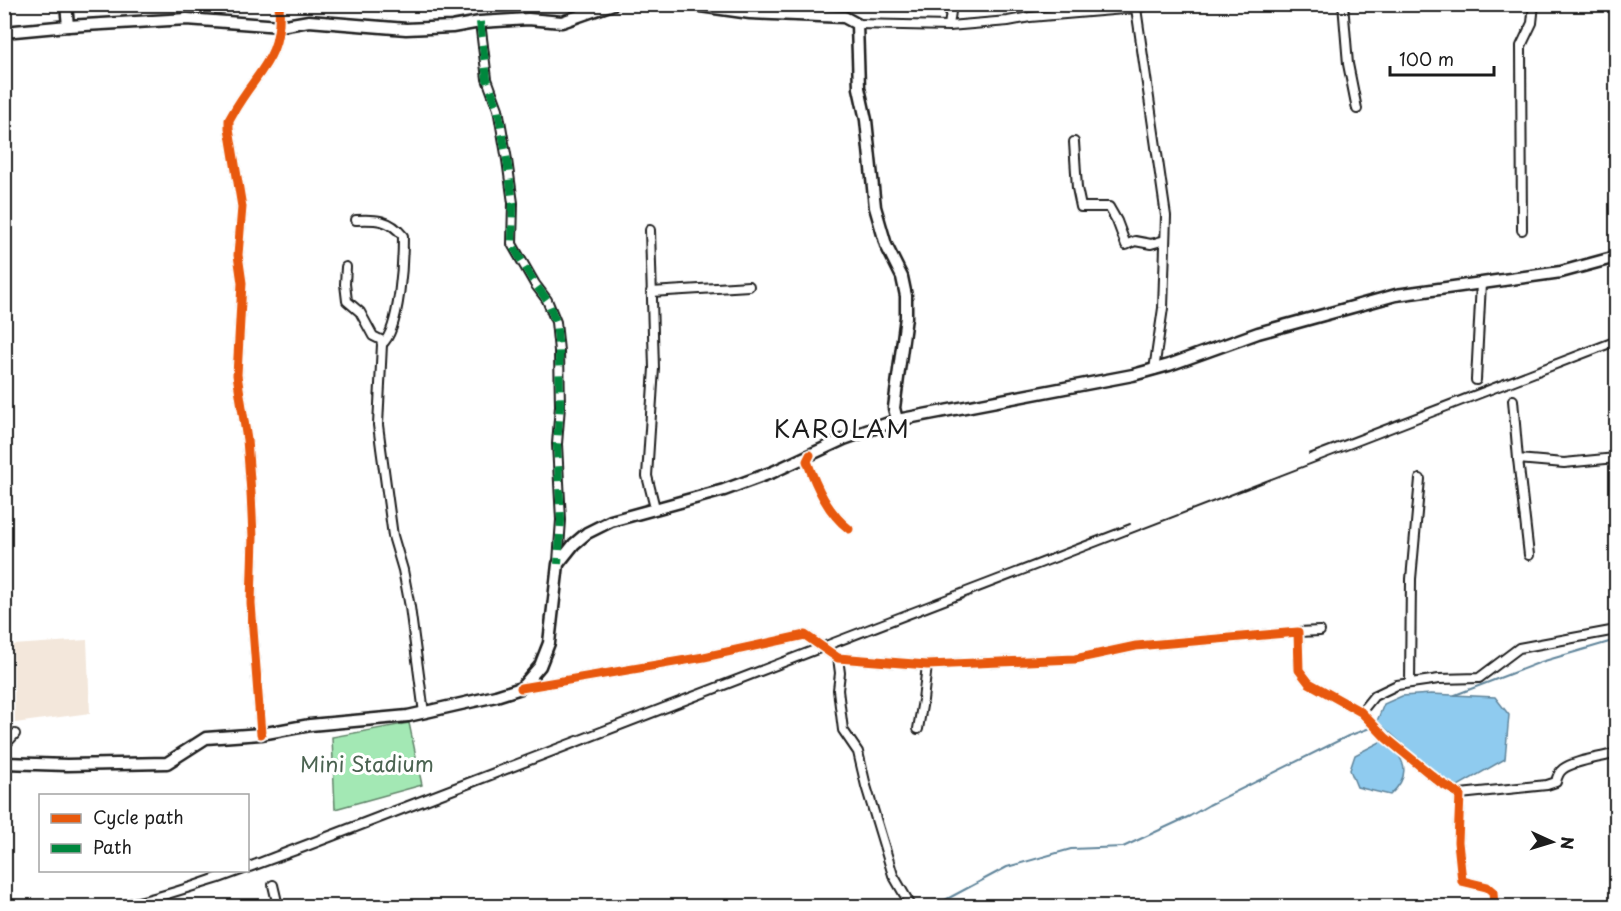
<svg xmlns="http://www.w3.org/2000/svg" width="1621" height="911" font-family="'Playpen Sans',sans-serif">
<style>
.built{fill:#f3e7db}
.green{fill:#a3e8b4;stroke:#608268;stroke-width:1.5}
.water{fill:#8fcbef;stroke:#61859b;stroke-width:1.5}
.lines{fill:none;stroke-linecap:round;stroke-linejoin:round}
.stream{stroke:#61859b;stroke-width:2}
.minor-casing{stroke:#1c1c1c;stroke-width:12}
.secondary-casing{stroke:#1c1c1c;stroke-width:15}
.minor{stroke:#fff;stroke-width:8}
.secondary{stroke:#fff;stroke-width:10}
.rail{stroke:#1c1c1c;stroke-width:2}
.quiet{stroke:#00873e;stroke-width:8;stroke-dasharray:15 8;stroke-linecap:butt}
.cycleway-casing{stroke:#fff;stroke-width:13}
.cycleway{stroke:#e8590c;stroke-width:9}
.labels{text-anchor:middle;stroke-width:6;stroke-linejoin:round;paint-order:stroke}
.park-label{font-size:21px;fill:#4b6351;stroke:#fff}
.quarter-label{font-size:24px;letter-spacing:1.5px;fill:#1c1c1c;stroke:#fff}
</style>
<rect width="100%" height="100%" fill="#fff"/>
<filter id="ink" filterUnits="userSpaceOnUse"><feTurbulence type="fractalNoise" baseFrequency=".0167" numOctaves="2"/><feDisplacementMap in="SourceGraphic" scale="12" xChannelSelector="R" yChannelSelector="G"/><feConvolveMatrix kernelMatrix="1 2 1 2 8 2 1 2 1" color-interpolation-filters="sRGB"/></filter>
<g filter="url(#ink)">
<path class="built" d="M87,640L90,713L15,723L13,645Z"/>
<path class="green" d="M409,723L422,785L335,809L332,737Z"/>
<g class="water">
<path d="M1431,694L1495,697L1509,715L1505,759L1458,786L1437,775L1377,721L1384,704L1402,696Z"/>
<path d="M1384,740C1405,758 1413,774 1390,795L1357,787L1350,770L1355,755Z"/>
</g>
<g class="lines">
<g class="stream">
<path d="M1455,695L1541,662L1616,640"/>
<path d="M934,906L1007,867L1071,849L1123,847L1190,816L1209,805L1348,736L1370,728"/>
</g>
<defs>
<g id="minor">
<path d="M1343,4L1348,64L1357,109"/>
<path d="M1615,4L1616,12"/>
<path d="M1136,8L1166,216L1163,308L1154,370"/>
<path d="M480,22L487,79L498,109L507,160L513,203L512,244L535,284L547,300L556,322L559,351L560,406L557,444L561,520L558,562"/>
<path d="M857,24L949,26L1008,21L1030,17L1136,8L1151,4"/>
<path d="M949,26L952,4"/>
<path d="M1616,135V174"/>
<path d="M1074,142L1077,188L1081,207H1109L1117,221L1126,245L1135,241L1151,244L1165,240"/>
<path d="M356,220C375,219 390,219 403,236C403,260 400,330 382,344"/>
<path d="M650,230L654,368L647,476L655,508"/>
<path d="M1522,230L1521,46L1532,23L1534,4"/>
<path d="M346,267L345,284L347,301L360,312L373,336L381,340L382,344L378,425L381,448L393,536L403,570L410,607L424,713"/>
<path d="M651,292L749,286"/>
<path d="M1476,380L1481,283"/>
<path d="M1513,400L1518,459L1564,463L1616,458"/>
<path d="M810,455L807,461C816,486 828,513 849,529"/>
<path d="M1518,459L1529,555"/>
<path d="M1298,632L1320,631"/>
<path d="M838,658L840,673L838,690L843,730L858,752L866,786L893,875L911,906"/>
<path d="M1410,683L1411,579L1420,479"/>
<path d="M521,688L704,657L805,635L838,658L927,665L1075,659L1136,646L1298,632L1299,670L1309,683L1361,712L1386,738L1441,783L1460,794L1458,842L1462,881L1487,887L1493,892L1494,906"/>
<path d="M1361,712L1374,696L1397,685L1439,679L1479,678L1519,648L1616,630"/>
<path d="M918,729L923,700L927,665"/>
<path d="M261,734L251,603L253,537L251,493L247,440L237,375L242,283L238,255L242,207L229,128V120L233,113C257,70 283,60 279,4"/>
<path d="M4,746L15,734"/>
<path d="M1460,794L1547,785L1556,782C1557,777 1559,772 1563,769C1575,760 1602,758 1616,753"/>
<path d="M273,885L278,906"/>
</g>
<g id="secondary">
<path d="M66,4L68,26"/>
<path d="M686,4L750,13L844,17L857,24L859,88L866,120L875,207L886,245L902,277L906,296V317L894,408L897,420"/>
<path d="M4,32L68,26L187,19L280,26L309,21L406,29L452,27L480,22L528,19L562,22L613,4"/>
<path d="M4,763L67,765L167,763L206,738L261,734L310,725L408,716L496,696L521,688L540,666L549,643L558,564L574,544L587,533L611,521L724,490L773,472L844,439L897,420L1133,375L1169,365L1258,333L1396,295L1561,272L1616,257"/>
</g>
</defs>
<use href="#minor" class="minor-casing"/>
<use href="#secondary" class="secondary-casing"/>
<use href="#minor" class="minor"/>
<use href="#secondary" class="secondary"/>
<g class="rail">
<path d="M1309,454L1616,336"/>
<path d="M248,862L1130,524"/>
<path d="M93,906C138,899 182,886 224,870"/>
<path d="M145,906L220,883L305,852L1616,346"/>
</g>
<path class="quiet" d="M480,22L487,79L498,109L507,160L513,203L512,244L535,284L547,300L556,322L559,351L560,406L557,444L561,520L558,564"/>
<defs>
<g id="cycleway">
<path d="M810,455L807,461C816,486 828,513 849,529"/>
<path d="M521,688L704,657L805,635L838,658L927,665L1075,659L1136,646L1298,632L1299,670L1309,683L1361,712L1386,738L1441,783L1460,794L1458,842L1462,881L1487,887L1493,892L1494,906"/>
<path d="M261,734L251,603L253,537L251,493L247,440L237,375L242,283L238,255L242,207L229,128V120L233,113C257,70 283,60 279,4"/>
</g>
</defs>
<use href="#cycleway" class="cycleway-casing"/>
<use href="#cycleway" class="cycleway"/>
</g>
</g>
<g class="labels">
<g class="park-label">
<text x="367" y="772">Mini Stadium</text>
</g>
<g class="quarter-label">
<text x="842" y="438">KAROLAM</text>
</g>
</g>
<rect width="1621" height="911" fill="none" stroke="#fff" stroke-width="24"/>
<rect x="12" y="12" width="1597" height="887" fill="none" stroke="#1c1c1c" stroke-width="2" filter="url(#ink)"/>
<rect x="39" y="794" width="210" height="78" fill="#ffffff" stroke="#a4a4a4" stroke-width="1.5"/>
<rect x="51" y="814" width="30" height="9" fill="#e8590c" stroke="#a4a4a4" stroke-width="1.5"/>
<text x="93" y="824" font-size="18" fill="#1c1c1c">Cycle path</text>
<rect x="51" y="844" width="30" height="9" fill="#00873e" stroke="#a4a4a4" stroke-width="1.5"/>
<text x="93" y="854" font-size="18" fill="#1c1c1c">Path</text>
<g transform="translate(1552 842) rotate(94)" stroke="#ffffff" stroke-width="4.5" paint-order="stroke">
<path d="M0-4.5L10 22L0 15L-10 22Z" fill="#1c1c1c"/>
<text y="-9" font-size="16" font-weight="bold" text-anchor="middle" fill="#1c1c1c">N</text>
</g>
<path d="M1390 66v9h104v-9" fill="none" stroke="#1c1c1c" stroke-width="3"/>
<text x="1399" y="66" font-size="18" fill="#1c1c1c" stroke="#ffffff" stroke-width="4.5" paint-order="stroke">100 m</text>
</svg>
